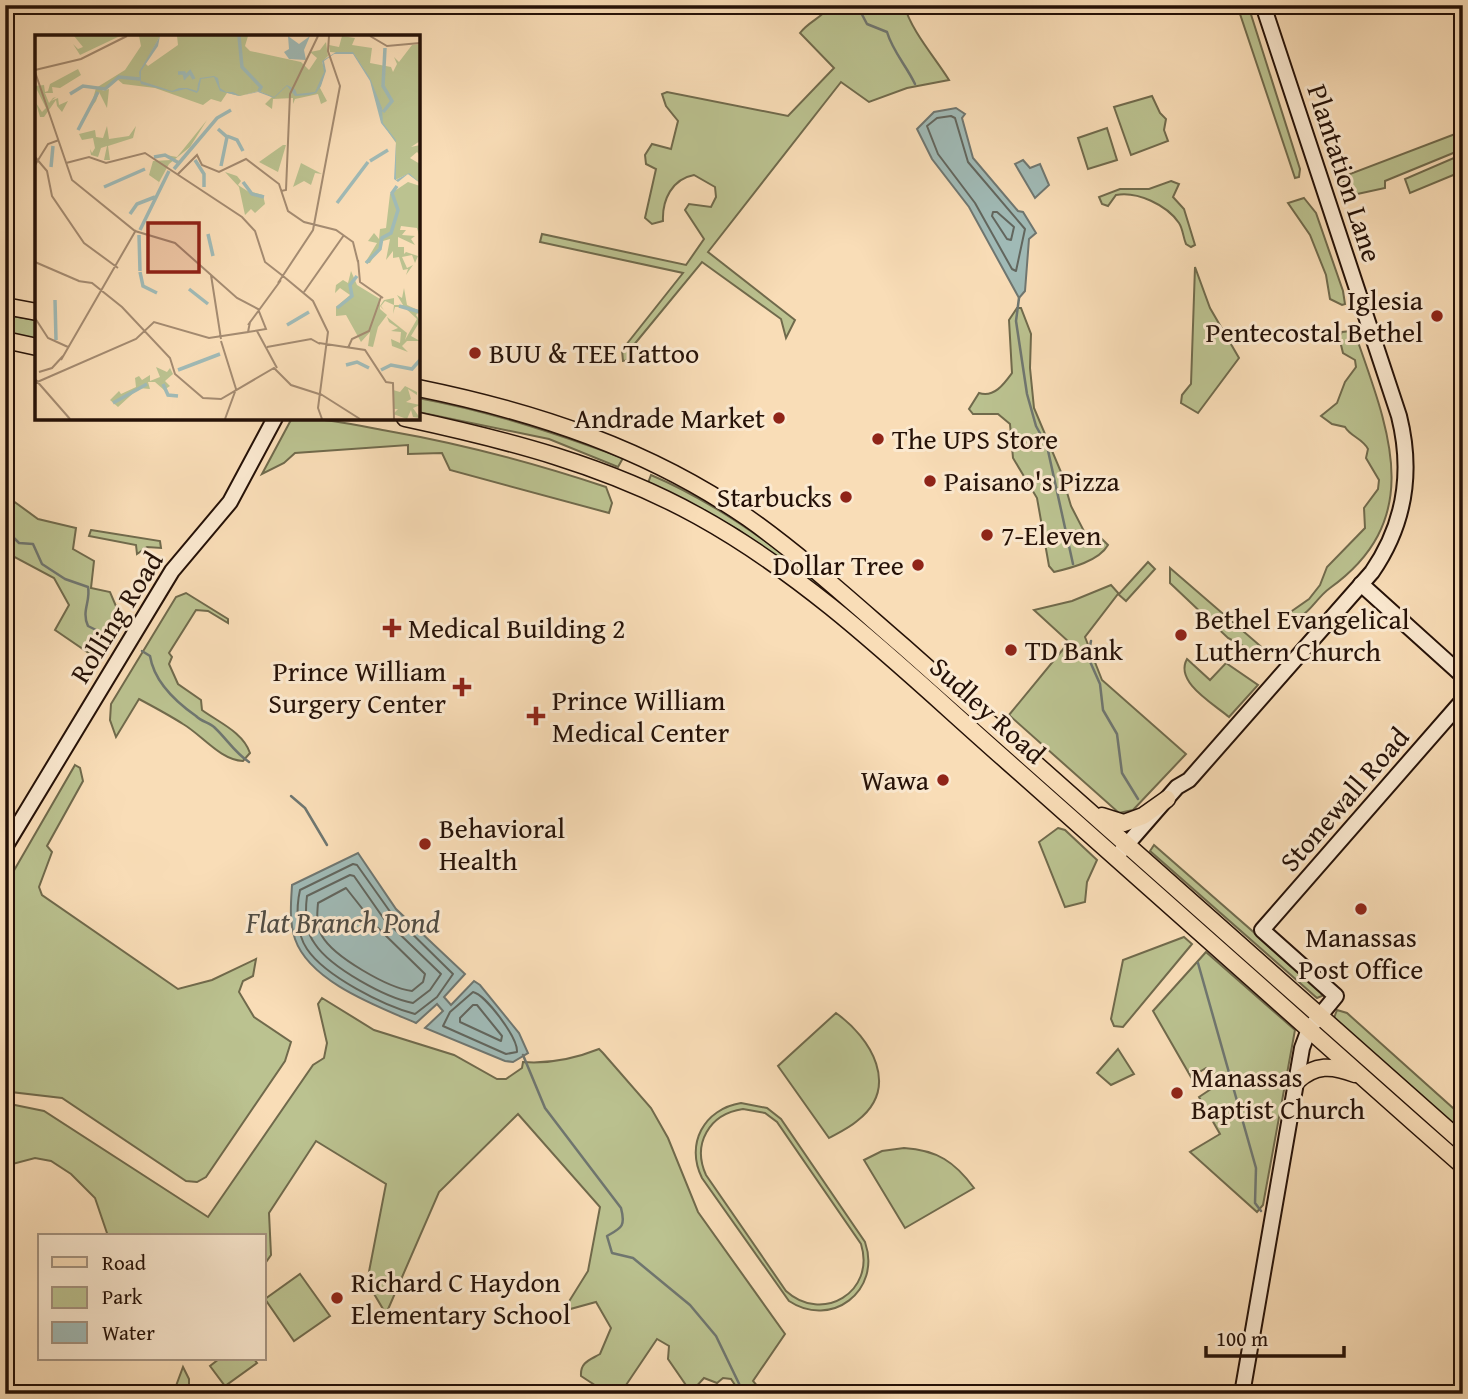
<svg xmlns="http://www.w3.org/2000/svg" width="1468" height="1399" font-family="'Gentium Book Plus',serif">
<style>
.green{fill:#bbc290;stroke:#706a4c;stroke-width:2;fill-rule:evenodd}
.water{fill:#a0bab6;stroke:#6f7670;stroke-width:2}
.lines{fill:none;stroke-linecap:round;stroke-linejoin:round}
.shore{stroke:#62665e;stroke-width:2}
.stream{stroke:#6f7670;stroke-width:2.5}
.secondary-casing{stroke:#251107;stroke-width:18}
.primary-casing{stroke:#251107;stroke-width:19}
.secondary{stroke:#fbe9d0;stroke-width:14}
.primary{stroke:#f9ddb7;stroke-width:16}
.poi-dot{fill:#8f2418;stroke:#fbe9d0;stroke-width:2.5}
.labels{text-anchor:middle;stroke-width:6;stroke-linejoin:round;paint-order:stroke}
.street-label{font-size:28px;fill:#251107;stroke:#fbe9d0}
.poi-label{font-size:28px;fill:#251107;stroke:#fbe9d0;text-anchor:start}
.water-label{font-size:30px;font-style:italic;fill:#504c44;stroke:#fbe9d0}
.inset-river{fill:none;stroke:#a0bab6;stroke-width:3.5}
.inset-road{fill:none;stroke:#a48b71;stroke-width:2}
.view{fill:#8f2418;fill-opacity:0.15;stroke:#8f2418;stroke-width:3.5}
.inset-edge{fill:none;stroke:#251107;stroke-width:3.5}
</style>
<rect width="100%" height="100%" fill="#f9ddb7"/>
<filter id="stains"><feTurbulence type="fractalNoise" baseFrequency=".00286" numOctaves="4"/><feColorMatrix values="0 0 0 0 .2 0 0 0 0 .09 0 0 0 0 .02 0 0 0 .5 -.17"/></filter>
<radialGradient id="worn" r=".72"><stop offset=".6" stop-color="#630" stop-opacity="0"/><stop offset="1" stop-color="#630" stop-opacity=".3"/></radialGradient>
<g class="green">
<path d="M831,5H904C912,32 934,56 949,80L907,88L869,102L841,82L708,252L795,320L786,338L781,319L702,262L628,352L632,360L623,361L622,350L683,273L540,242L542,234L686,265L704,239L685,210L689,204L711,207L716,197L715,187L694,175C672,179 662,200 663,221L652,224L645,218L656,169L646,164L645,155L652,144L671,149L678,121L666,106L662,94L667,92L788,116L834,68L800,33C809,21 822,18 831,5Z"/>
<path d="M1237,5H1248L1300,169L1299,177L1295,178Z"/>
<path d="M1152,96L1160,113L1166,119L1164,130L1168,141L1131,155L1114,107Z"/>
<path d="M1107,128L1117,160L1088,169L1078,138Z"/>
<path d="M1463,131V149L1385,181V188L1348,196L1342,177Z"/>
<path d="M1463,154V171L1410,193L1405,179Z"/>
<path d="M1171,181L1179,184L1173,197L1184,209L1195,245L1191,247L1186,244C1183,237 1183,229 1179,223C1167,205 1137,191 1116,195L1108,206L1102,204L1099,197L1120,189H1149Z"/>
<path d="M1304,198L1316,213L1343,291L1345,304L1342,305L1330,299L1326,275L1310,235L1288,203Z"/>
<path d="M1195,267L1210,308L1239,358L1198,413L1181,403L1182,395L1191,384Z"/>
<path d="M1017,308H1021L1031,334L1030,368L1034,408L1061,472L1071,506L1089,541L1102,539L1108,545C1099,561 1071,568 1054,572L1049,566L1037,498L1013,458L1010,424L998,414H973L969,409L979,393C994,398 1004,384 1012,373L1009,320Z"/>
<path d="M5,315L37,320V342L5,336Z"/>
<path d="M1351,331L1357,339C1389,431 1426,519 1330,588C1311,602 1308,623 1279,620L1309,599L1320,585L1327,567L1365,528L1364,508L1378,489L1379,480L1366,458L1368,449C1362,438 1351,437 1345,427L1332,424L1321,416L1337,403L1345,382L1356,367L1355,360L1343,353L1339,337L1342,332Z"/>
<path d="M418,398C489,411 555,433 623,458L618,467L549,439L418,412Z"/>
<path d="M292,418C325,418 356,425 388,431C463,444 534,463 606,487L612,503L609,513L450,470L442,453L408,454V445L295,453L284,463L262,474Z"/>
<path d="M651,475C736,511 810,574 879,633L739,530L648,483Z"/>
<path d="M5,495L38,519L76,528L73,549L94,561L91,588L110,592L118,611L125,618L99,660L55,630L69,605L54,578L5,552Z"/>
<path d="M91,530L160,541L161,548L147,547L137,554L136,545L89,536Z"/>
<path d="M1148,562L1155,569L1126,601L1118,594L1085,637L1102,680L1186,754L1133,810L1119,813L1009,715L1069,642L1034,610L1072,601L1111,585L1119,594Z"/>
<path d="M1170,568L1265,650L1258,654L1228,638L1170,583Z"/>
<path d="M186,593L228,619V623L208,611L196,610L169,653L172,657L169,664L178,684L201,700L202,710C218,722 243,732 250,753L243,761C220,760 202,735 183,724C169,715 154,707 139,699L116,737L110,720L111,704L176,597Z"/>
<path d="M1187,659L1210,680L1226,663L1258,685L1229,717C1214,704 1174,682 1187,659Z"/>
<path d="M75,765L80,768L83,781L47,846L52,852L39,887L42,895L178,989L212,980L256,959L253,976L243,981L239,992L254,1017L291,1042L285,1061L206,1177L197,1182L186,1181L62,1098L11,1092L5,1071V886Z"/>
<path d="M1058,828L1065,830L1097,860L1087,882L1085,902L1065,907L1039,842Z"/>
<path d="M1154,845L1321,991L1322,996L1317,998L1150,851Z"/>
<path d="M1184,937L1192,944L1123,1027L1114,1026L1111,1019L1123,960Z"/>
<path d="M1206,952L1295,1030L1263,1205L1257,1212L1190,1152L1220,1134L1199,1097L1217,1085L1206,1068L1191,1077L1153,1011Z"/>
<path d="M322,998L374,1030L454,1055L497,1079H506L522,1068L523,1062C550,1064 574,1059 599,1049L603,1053L651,1108L668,1138L698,1212L785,1334L753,1381L764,1394H741L731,1379L723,1378L717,1383L704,1378L694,1389L688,1388L668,1359L669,1346L657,1339L620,1394L607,1393L581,1376C580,1362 590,1360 600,1354L611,1328L596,1302L563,1311L588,1271L600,1207L518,1114L439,1192L386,1314L367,1282L386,1184L316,1141L269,1213L271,1255L264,1265V1236H108L95,1198L71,1174L51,1161L35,1158L5,1166V1103L44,1111L208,1217L313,1065L324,1058L327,1043L318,1004Z"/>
<path d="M1337,1010L1347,1013L1463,1117V1134L1334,1018Z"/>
<path d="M836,1013C871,1038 901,1087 857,1121C849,1128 838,1133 829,1138L778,1066Z"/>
<path d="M1118,1049L1134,1074L1111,1085L1097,1073Z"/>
<path d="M741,1103L767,1108L781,1119L865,1242C882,1291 831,1329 789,1301L702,1178C685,1144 704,1109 741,1103ZM743,1109L765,1113L777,1122L861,1244C876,1292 822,1324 786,1291L706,1175C692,1144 709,1114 743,1109Z"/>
<path d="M904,1148C937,1150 955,1162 974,1188L905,1228L864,1160L882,1151Z"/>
<path d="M300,1274L330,1316L294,1341L265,1299Z"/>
<path d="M219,1359H254L257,1363L225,1386L210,1366Z"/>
<path d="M183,1367L189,1379V1394H173Z"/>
</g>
<g class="water">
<path d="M956,108L965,114L962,118L973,158L1018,211L1023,212L1036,233L1029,239L1025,291L1019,298L969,207L932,159L917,129L934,112Z"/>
<path d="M1023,160L1030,168L1040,164L1049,185L1035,198L1015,164Z"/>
<path d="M358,853L396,909L465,974L444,997L451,1005L474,981L480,985L519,1033L528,1053L513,1062L505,1061L425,1028L443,1011L437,1004L416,1023C377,1006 310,982 295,939C289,921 291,903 292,885Z"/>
</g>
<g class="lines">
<g class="shore">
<path d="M951,116L955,118L968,162L1025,229L1016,271L1012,269L975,203L938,154L927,126L937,118Z"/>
<path d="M993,212H997L1014,227L1011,240L1007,239L992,216Z"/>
<path d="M353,864L357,865L391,913L453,974L437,997L415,1014C384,1006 325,976 307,949C296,933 296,908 300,890Z"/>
<path d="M350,875L354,876L384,919L441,974L430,990L413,1003C386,998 331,968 315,944C305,931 305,912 307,896Z"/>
<path d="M346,888L376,926L425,974L423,982L412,991C388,988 334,957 322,936C316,926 317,914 318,903Z"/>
<path d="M473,992C486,995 518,1038 517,1052L506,1054L443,1026L450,1012Z"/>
<path d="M473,1005H477L502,1036L501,1041L460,1022V1018Z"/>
</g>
<g class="stream">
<path d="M857,5L867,24L887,32C893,52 906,65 915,84"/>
<path d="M1019,298L1016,321L1027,394L1036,426L1047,446L1073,564"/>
<path d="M5,529L19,543L33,544L42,564L65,579L88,587C91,601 81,611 88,626L112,638"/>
<path d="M1091,641L1088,657L1100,684L1103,710L1117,734L1122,773L1138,799"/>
<path d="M142,651L150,656C154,681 176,702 196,716C201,721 209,723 214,727C227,739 234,752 249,762"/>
<path d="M291,796L305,808L327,845"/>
<path d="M1198,963L1256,1168L1255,1203L1261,1211"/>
<path d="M523,1055L545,1108L621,1208C626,1227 621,1228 607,1236L612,1253L633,1258L690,1305L716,1336L744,1394"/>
</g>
<defs>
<g id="secondary">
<path d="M1361,584L1463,676"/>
<path d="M5,847L172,571L230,502L275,418"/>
<path d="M1116,857L1177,787L1189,780L1372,572C1405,524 1413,472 1399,416L1263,5"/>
<path d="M1242,1394L1302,1048L1309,1029L1336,996L1262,930L1463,700"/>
</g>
<g id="primary">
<path d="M5,306L37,312"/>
<path d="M5,340L37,347"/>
<path d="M418,388C536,412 648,449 748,518C803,557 853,603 904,647L1463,1143"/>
<path d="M405,418C507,440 606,465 698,516C814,580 909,675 1008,762C1160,897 1311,1032 1463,1166"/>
<path d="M1102,816L1124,823L1143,816L1167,799"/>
<path d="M1297,1081C1315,1064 1332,1065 1355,1074"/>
</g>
</defs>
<use href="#secondary" class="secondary-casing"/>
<use href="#primary" class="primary-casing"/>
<use href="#secondary" class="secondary"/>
<use href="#primary" class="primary"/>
</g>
<g class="poi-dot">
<circle cx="1437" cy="316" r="7"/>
<circle cx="475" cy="353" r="7"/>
<circle cx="779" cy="418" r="7"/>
<circle cx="878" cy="439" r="7"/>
<circle cx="930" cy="481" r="7"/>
<circle cx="846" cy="497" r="7"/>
<circle cx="987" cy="535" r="7"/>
<circle cx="918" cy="565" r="7"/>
<path d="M388.5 617.5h7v7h7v7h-7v7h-7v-7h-7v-7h7z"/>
<circle cx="1181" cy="635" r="7"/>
<circle cx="1011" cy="650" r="7"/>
<path d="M458.5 676.5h7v7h7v7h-7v7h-7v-7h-7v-7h7z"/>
<path d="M532.5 705.5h7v7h7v7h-7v7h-7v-7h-7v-7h7z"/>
<circle cx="943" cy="780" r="7"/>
<circle cx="425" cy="844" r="7"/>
<circle cx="1361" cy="909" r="7"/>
<circle cx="1177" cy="1093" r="7"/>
<circle cx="337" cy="1298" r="7"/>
</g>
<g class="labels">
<g class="street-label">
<text transform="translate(1345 173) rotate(72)" y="10">Plantation Lane</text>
<text transform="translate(116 617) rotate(-58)" y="10">Rolling Road</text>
<text transform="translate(988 710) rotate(42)" y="10">Sudley Road</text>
<text transform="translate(1344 799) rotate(-49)" y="10">Stonewall Road</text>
</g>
<g class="poi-label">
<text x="1423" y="310" text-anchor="end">Iglesia<tspan x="1423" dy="32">Pentecostal Bethel</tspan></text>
<text x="489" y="363">BUU &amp; TEE Tattoo</text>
<text x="765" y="428" text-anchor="end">Andrade Market</text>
<text x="892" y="449">The UPS Store</text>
<text x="944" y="491">Paisano's Pizza</text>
<text x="832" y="507" text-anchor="end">Starbucks</text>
<text x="1001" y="545">7-Eleven</text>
<text x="904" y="575" text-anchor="end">Dollar Tree</text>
<text x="1195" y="629">Bethel Evangelical<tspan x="1195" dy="32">Luthern Church</tspan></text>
<text x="408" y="638">Medical Building 2</text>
<text x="1025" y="660">TD Bank</text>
<text x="446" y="681" text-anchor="end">Prince William<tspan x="446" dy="32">Surgery Center</tspan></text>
<text x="552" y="710">Prince William<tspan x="552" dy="32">Medical Center</tspan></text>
<text x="929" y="790" text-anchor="end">Wawa</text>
<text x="439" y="838">Behavioral<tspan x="439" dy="32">Health</tspan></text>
<text x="1361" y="947" text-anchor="middle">Manassas<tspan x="1361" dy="32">Post Office</tspan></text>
<text x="1191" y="1087">Manassas<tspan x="1191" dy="32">Baptist Church</tspan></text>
<text x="351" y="1292">Richard C Haydon<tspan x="351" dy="32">Elementary School</tspan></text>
</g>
<g class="water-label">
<text x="343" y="933">Flat Branch Pond</text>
</g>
</g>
<g transform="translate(35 35)">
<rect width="385" height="385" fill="#f9ddb7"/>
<path d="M39,1H85L45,20L38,9L43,14L48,12ZM104,1H125L110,28L113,31L143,10L142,1H213L210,11L215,16L266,27L274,35L282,23L275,17L285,15L291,7L293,21L287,27L290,36L285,53L292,66L286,69L283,59L260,64L258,69V63L238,64L237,74L230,69L237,62L224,56L205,61L192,58L186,67L176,64L168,70L120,53L88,49L82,44L67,56L74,54L72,73L64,57L61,66L44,89L56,71L61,53L90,35L106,11ZM307,1L320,3L317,10L337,13L335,28L356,32L358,37L362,29L359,22L364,27L377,10L385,9V106L376,112L385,110V120L382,117L375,123L385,129V148L373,139L360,145L361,108L347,88L335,44L319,19L295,17L294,10L304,12ZM43,34L46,40L25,53L17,52L18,58H10L14,68L18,63L21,62L16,66L23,63L24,70L33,66L27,77L22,71L21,65L9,82H5L1,68L7,77L11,73L0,51L9,50L10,57L13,56L15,49ZM172,85L155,112L134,129L122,151L124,147L114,140L118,126L136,125L131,120L142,122ZM72,91L74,104L94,101L101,91L98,103L73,111L75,125H69L72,111L66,113L63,122L56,120L55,114L57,118L60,113L58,103L47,105L44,99L60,95L61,102L68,103ZM251,110L243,137L224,127L248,110ZM266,128L287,139L280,138L276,150L269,146L258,152ZM190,137L202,141L206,146L203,150L214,157L209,146L217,157L228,160L230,169L220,178L216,174L210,180L204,152ZM373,147L385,151V203L382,193L366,191L365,195H371L367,200L380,201L376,204L380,210L363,202V212H369V219L371,217L383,221L380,228L377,220L367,222L372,233L378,230L371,240L373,234L368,235L364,222L358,223V216L351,225L355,204L348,206L335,228H330L342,208L333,206L339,198L344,204L345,194L351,193L355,159ZM316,236L322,250L345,264V274L352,280L343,292L338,312L333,311L335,297L326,307L311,280L301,281V272L315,260L305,253L300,258L301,250L308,245L313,248ZM369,253L372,270L385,276L381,280L385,286L376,301L385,306H372L367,311L373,317L357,311L356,304L365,308L366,297L356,296L363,293L354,287L352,282L372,298L370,305L382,284L369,272H360L358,279L359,270L350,266L346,271L349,275L345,271L349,265L359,263V270H368L362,260L367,263ZM121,332L132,337L135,333L138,339L130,346L135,351L129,355L120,347H113L115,354L104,353L83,372L75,365L84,356L86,359L101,352L100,343L104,341L107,345L115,340V346L125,342ZM370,351L382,357V360L373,354L376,364L371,367L385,370L378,373L385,383L378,382L376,375L372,384L358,379L363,374H358V355L365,357Z" fill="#bbc290"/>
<path d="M125,1L123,11L106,36V46L137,56L144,53H152L162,56L163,49L165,43L179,41L183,43L185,53L191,57H198L205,61L224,56L239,62L252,50L260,54L262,59L280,57L289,37L287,26L301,17H318L335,43L347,73L348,88L361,105V145L374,138L385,148L373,139L363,147L359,144L361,107L346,88L335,46L318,19H299L289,26L291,36L286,51L281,58L274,60L260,61L252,51L239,63L223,57L204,61L185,56L179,42L166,44L164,55L162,58L151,54L137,57L106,49L105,45L104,37ZM253,1L264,9L275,1L269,15L271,25L254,24L249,17L254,14Z" fill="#a0bab6"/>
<path class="inset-river" d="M204,1L207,32L226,52L224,56M143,38H149L150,42L155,37L159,44M35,59L48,51L70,54L84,42L105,44M348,77L357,66L348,51L350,13M183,94L192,102L186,131M43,95L63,57M192,101L202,105L208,116M119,122L130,120L144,128M160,125L169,139V152M335,126L353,115M16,132L18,111M139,134L182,83L196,75M208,147L217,159L229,162M69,152L110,134M302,168L333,127M95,179L102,169L120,162M105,195L134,136M173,199L178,221M104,200L105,236M331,228L345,214L347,203L356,198L363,175L357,158L362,151M105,237L108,251L122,258M154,254L173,269M20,265L21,305M364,271L385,277M302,273L317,261L315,250L322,241M252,290L274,277M311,330L322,327L334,333M143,335L185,319M346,335L356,330L377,334L385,325M128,349L133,360L143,361M78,368L112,349"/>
<path class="inset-road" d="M335,1L352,11L385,8M0,35L46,24L92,1M0,37L37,145L100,196L140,208L202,263L223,274L231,294L213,297M0,122L12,136L17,161L49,208L83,233M31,128L54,122L71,128L110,118L207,182L220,196L230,227L248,241M0,130L13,109L24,105M143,139L162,120L167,130L184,137L211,124L244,149L253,176L269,187L301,195L318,207L323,227M246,156L251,155L255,59L283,1M323,225L325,247L348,263M0,227L44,246M176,240L186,304M248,241L278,266L293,297L283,373L287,384M43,246L57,248L87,272L135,323L140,339L168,363L186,364L239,333L256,350L284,359M243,248L278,195L305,51L293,16L294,1M269,257L309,200M0,283L13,303L33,312M213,290L246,245M222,296L242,333M186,306L201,354L190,384M284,308L330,315L351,347L358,348L359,384M232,312L276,304L285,309M313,313L317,304L334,296L346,262M26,325L101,195M4,337L17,333L28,321M0,344L35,384M0,348L101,304L119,287L174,303L213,297L215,287M284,358L325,384"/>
<path class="view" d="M113,188H164V237H113Z"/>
<rect width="385" height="385" class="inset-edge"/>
</g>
<rect width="1468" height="1399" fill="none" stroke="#f9ddb7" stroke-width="28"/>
<rect x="7" y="7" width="1454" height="1385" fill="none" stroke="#251107" stroke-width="3.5"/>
<rect x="14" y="14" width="1440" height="1371" fill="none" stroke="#251107" stroke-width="2"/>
<rect x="38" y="1234" width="228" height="126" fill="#fbe9d0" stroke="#a59380" stroke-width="2"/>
<rect x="52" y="1257" width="35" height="10" fill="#f9ddb7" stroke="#a59380" stroke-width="2"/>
<text x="102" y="1270" font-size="21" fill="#251107">Road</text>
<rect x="52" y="1287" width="35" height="21" fill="#bbc290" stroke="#a59380" stroke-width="2"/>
<text x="102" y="1304" font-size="21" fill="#251107">Park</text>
<rect x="52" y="1322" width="35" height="21" fill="#a0bab6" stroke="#a59380" stroke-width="2"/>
<text x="102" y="1340" font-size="21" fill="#251107">Water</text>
<path d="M1206 1346v10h138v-10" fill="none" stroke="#251107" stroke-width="3.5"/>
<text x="1216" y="1346" font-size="21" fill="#251107" stroke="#fbe9d0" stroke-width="5" paint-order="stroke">100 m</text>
<rect width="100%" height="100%" filter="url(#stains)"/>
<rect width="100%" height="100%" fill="url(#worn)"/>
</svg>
